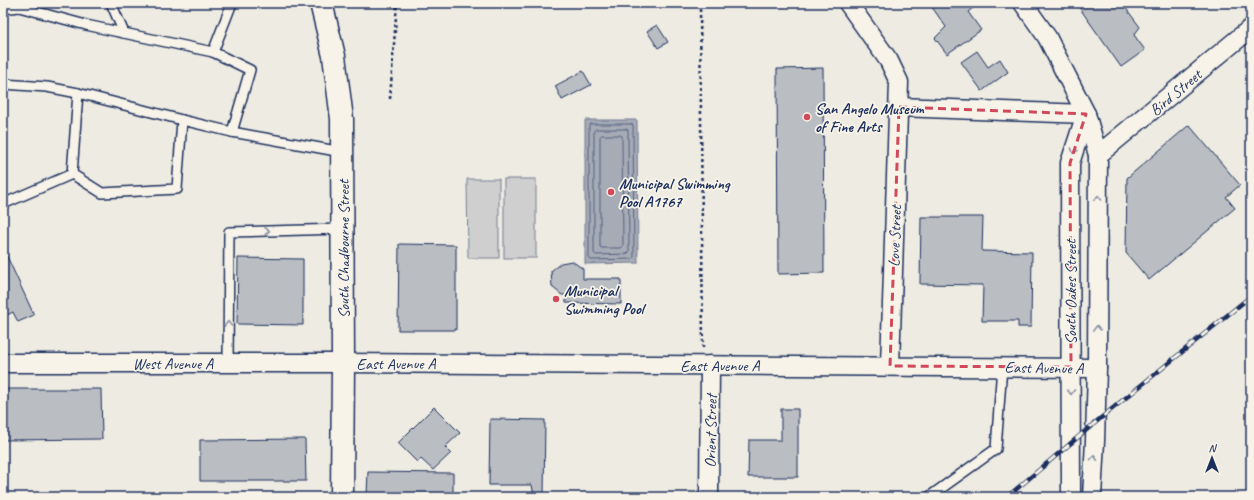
<svg xmlns="http://www.w3.org/2000/svg" width="1254" height="500" font-family="Caveat,sans-serif">
<style>
.green{fill:#cfcfcf;stroke:#757f96}
.water{fill:#a6abb5;stroke:#6e7992}
.lines{fill:none;stroke-linecap:round;stroke-linejoin:round}
.shore{stroke:#536181;stroke-width:1}
.building{fill:#babdc2;stroke:#1b2f5e}
.service-casing{stroke:#1b2f5e;stroke-width:12}
.minor-casing{stroke:#1b2f5e;stroke-width:21}
.secondary-casing{stroke:#1b2f5e;stroke-width:25}
.path{stroke:#1b2f5e;stroke-width:2.5;stroke-dasharray:3 3;stroke-linecap:butt}
.service{stroke:#f7f3e8;stroke-width:9}
.minor{stroke:#f7f3e8;stroke-width:18}
.secondary{stroke:#f7f3e8;stroke-width:22}
.rail-casing{stroke:#1b2f5e;stroke-width:4.5}
.rail{stroke:#f7f3e8;stroke-width:3;stroke-dasharray:9;stroke-linecap:butt}
.oneway{stroke:#8991a3}
.marked{fill:none;stroke:#d1495b;stroke-width:3;stroke-dasharray:8 5;stroke-linejoin:round}
.poi-dot{fill:#d1495b;stroke:#f7f3e8;stroke-width:1.5}
.labels{text-anchor:middle;stroke-width:3.5;stroke-linejoin:round;paint-order:stroke}
.street-label{font-size:16px;fill:#1b2f5e;stroke:#f7f3e8}
.poi-label{font-size:16px;font-weight:bold;fill:#1b2f5e;stroke:#f7f3e8;text-anchor:start}
</style>
<rect width="100%" height="100%" fill="#eeebe2"/>
<filter id="ink" filterUnits="userSpaceOnUse"><feTurbulence type="fractalNoise" baseFrequency=".025" numOctaves="2"/><feDisplacementMap in="SourceGraphic" scale="8" xChannelSelector="R" yChannelSelector="G"/><feConvolveMatrix kernelMatrix="1 2 1 2 8 2 1 2 1" color-interpolation-filters="sRGB"/></filter>
<g filter="url(#ink)">
<g class="green">
<path d="M467,179H499V258H468Z"/>
<rect x="504" y="179" width="32" height="79"/>
</g>
<path class="water" d="M585,120H637L638,263L585,264Z"/>
<g class="lines">
<g class="shore">
<path d="M591,124H631L633,125L634,257L632,259L591,260L589,258V126Z"/>
<path d="M596,129H626L628,130L629,252L627,254L596,255L594,253V131Z"/>
<path d="M602,135H620L622,136L623,246L621,248H602L600,247V137Z"/>
</g>
</g>
<g class="building">
<path d="M929,3H972L974,7L968,12L981,30L947,54L935,38L946,27Z"/>
<path d="M1076,3H1122L1140,27L1134,35L1145,50L1121,67Z"/>
<path d="M657,25L668,42L658,48L647,31Z"/>
<path d="M977,51L988,67L1000,59L1008,72L982,91L961,62Z"/>
<path d="M823,68L824,273L778,274L777,69Z"/>
<path d="M583,71L591,85L562,100L555,86Z"/>
<path d="M1189,125L1240,185L1226,197L1235,208L1149,280L1126,253L1127,178Z"/>
<path d="M921,217H983L982,251L1032,252L1031,327H1018V321H982L983,285L920,284Z"/>
<path d="M399,244L456,245V330H398Z"/>
<path d="M5,252L34,315L18,322L13,312L3,317V253Z"/>
<path d="M238,258L303,259V325L237,324Z"/>
<path d="M572,261L583,269V279H621V304L566,303V295H562L552,287L551,271L561,263Z"/>
<path d="M3,389H101L102,439L3,440Z"/>
<path d="M434,407L460,433L445,447L451,453L433,470L421,459L417,462L398,443Z"/>
<path d="M781,409H798V477H748L749,440H781Z"/>
<path d="M490,419L545,420L544,496H534L532,485H489Z"/>
<path d="M305,439L306,481H200V440Z"/>
<path d="M368,472L453,473V495L367,494Z"/>
</g>
<g class="lines">
<defs>
<g id="service">
<path d="M111,3L124,33"/>
<path d="M232,3L213,52L250,70L232,132"/>
<path d="M19,7L86,25L213,52"/>
<path d="M3,9L19,7L29,3"/>
<path d="M3,84L47,87L78,93L182,120L232,132L342,152"/>
<path d="M78,93L72,174L102,193L177,189L182,120"/>
<path d="M3,204L72,174"/>
<path d="M228,363L229,232L342,229"/>
<path d="M929,497L996,449L1002,366"/>
</g>
<g id="minor">
<path d="M848,3L889,61L899,82L890,366"/>
<path d="M1023,3L1047,37L1086,114L1098,155L1097,368L1095,441L1092,497"/>
<path d="M899,107L1086,114"/>
<path d="M1098,155L1251,28"/>
<path d="M3,363H343L1097,368"/>
<path d="M709,497L710,365"/>
<path d="M1071,497L1070,163L1086,114"/>
</g>
<path id="secondary" d="M321,3L334,56L342,119L343,363L342,497"/>
</defs>
<use href="#service" class="service-casing"/>
<use href="#minor" class="minor-casing"/>
<use href="#secondary" class="secondary-casing"/>
<g class="path">
<path d="M700,3L703,348"/>
<path d="M390,99L397,3"/>
</g>
<use href="#service" class="service"/>
<use href="#minor" class="minor"/>
<use href="#secondary" class="secondary"/>
<defs>
<path id="rail" d="M1007,497L1096,422L1251,296"/>
</defs>
<use href="#rail" class="rail-casing"/>
<use href="#rail" class="rail"/>
</g>
<defs><path id="oneway-chevron" d="M-2-3.5L2.5 0L-2 3.5" fill="none" stroke-width="1.6" stroke-linecap="round" stroke-linejoin="round"/></defs>
<g class="oneway">
<use href="#oneway-chevron" transform="translate(1074 151) rotate(109)"/>
<use href="#oneway-chevron" transform="translate(1098 198) rotate(-90)"/>
<use href="#oneway-chevron" transform="translate(267 231) rotate(-1)"/>
<use href="#oneway-chevron" transform="translate(228 324) rotate(-90)"/>
<use href="#oneway-chevron" transform="translate(1097 328) rotate(-90)"/>
<use href="#oneway-chevron" transform="translate(1071 392) rotate(89)"/>
<use href="#oneway-chevron" transform="translate(1094 458) rotate(-86)"/>
</g>
</g>
<path class="marked" d="M899,107L1086,114L1070,163L1071,367L890,366Z"/>
<g class="poi-dot">
<circle cx="807" cy="117" r="4"/>
<circle cx="611" cy="192" r="4"/>
<circle cx="556" cy="299" r="4"/>
</g>
<g class="labels">
<g class="street-label">
<text transform="translate(1175 92) rotate(-40)" y="6">Bird Street</text>
<text transform="translate(894 236) rotate(-88)" y="6">Love Street</text>
<text transform="translate(343 249) rotate(-90)" y="6">South Chadbourne Street</text>
<text transform="translate(1070 292) rotate(-90)" y="6">South Oakes Street</text>
<text x="173" y="369">West Avenue A</text>
<text x="396" y="369">East Avenue A</text>
<text x="720" y="371">East Avenue A</text>
<text transform="translate(1044 367) rotate(1)" y="6">East Avenue A</text>
<text transform="translate(710 431) rotate(-89)" y="6">Orient Street</text>
</g>
<g class="poi-label">
<text x="815" y="114">San Angelo Museum<tspan x="815" dy="18">of Fine Arts</tspan></text>
<text x="619" y="189">Municipal Swimming<tspan x="619" dy="18">Pool A1767</tspan></text>
<text x="564" y="296">Municipal<tspan x="564" dy="18">Swimming Pool</tspan></text>
</g>
</g>
<rect width="1254" height="500" fill="none" stroke="#f7f3e8" stroke-width="16"/>
<rect x="8" y="8" width="1238" height="484" fill="none" stroke="#1b2f5e" stroke-width="1.5" filter="url(#ink)"/>
<g transform="translate(1212 458)" stroke="#f7f3e8" stroke-width="3" paint-order="stroke">
<path d="M0-3L7 15L0 10L-7 15Z" fill="#1b2f5e"/>
<text y="-6" font-size="11" font-weight="bold" text-anchor="middle" fill="#1b2f5e">N</text>
</g>
</svg>
